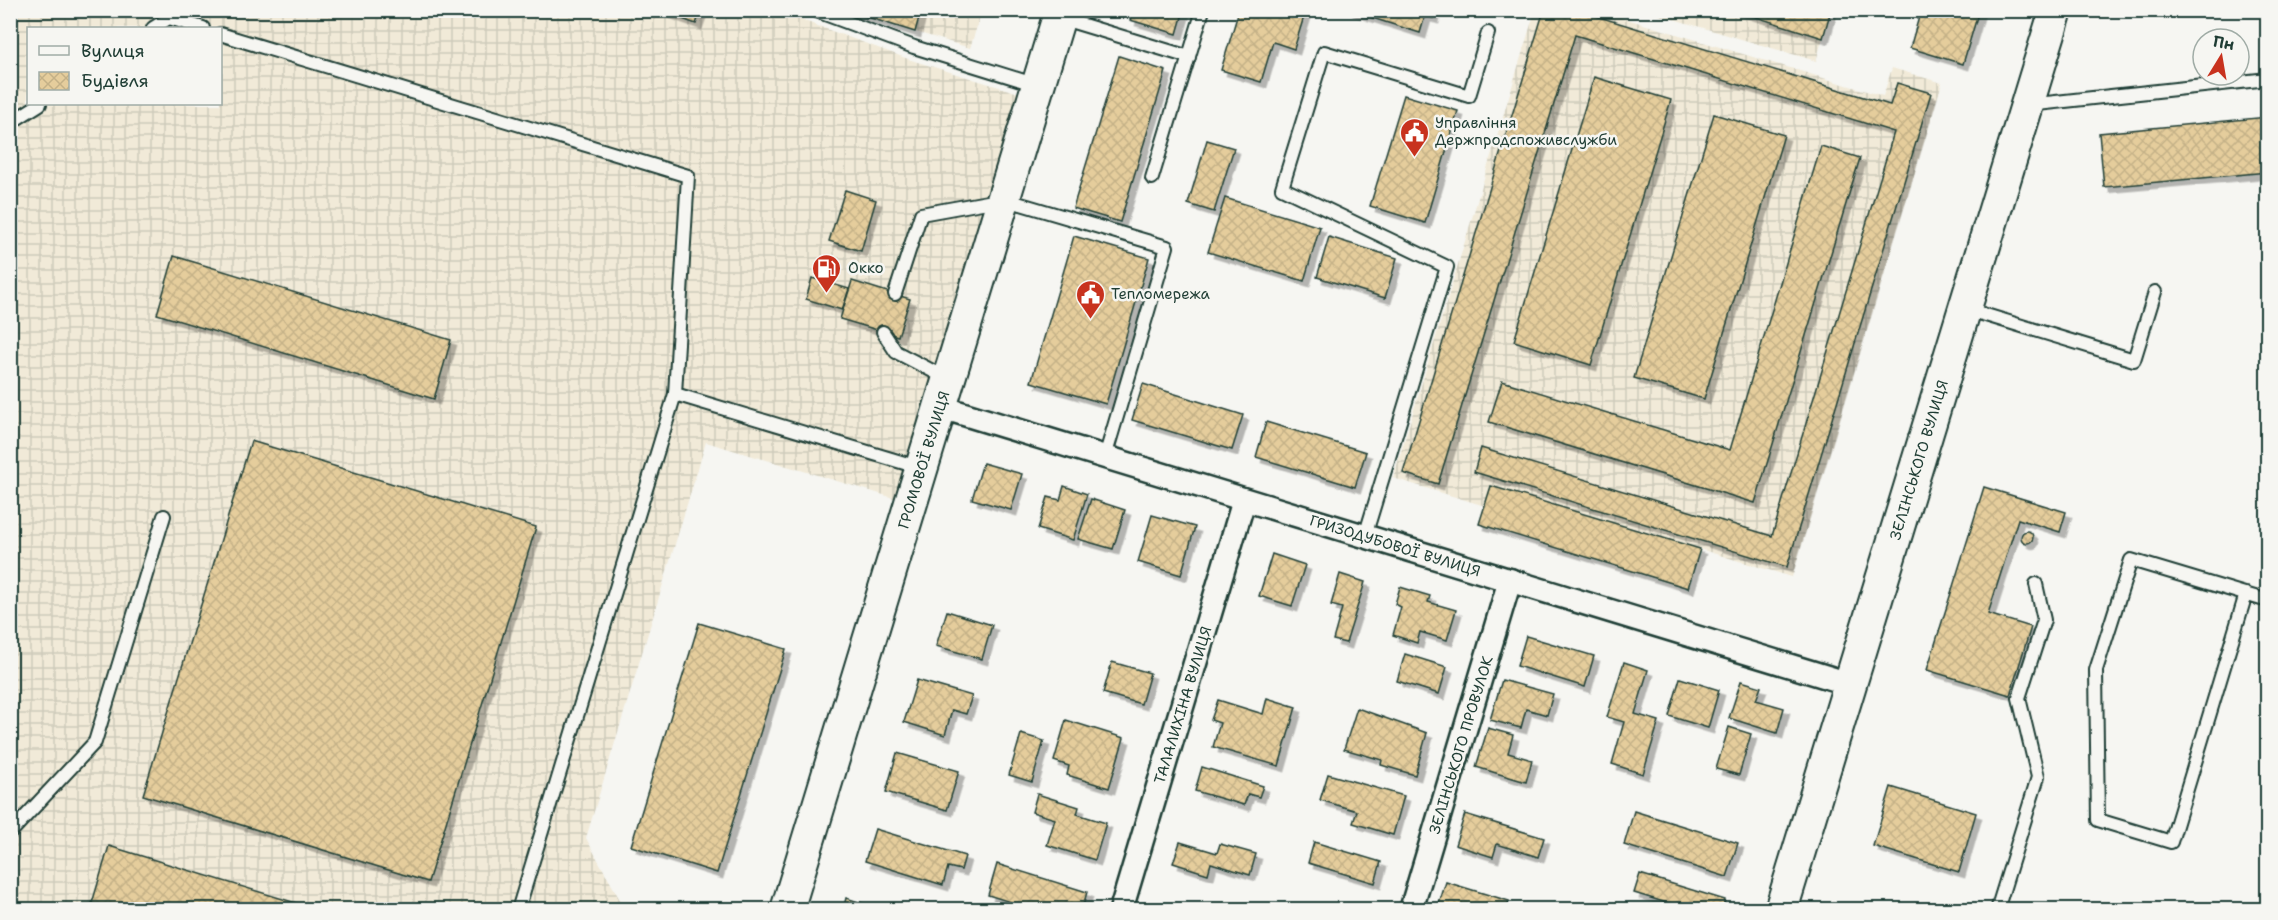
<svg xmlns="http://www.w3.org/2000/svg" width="2278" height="920" font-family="'Shantell Sans',sans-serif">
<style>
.industrial{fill:url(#industrial-grid);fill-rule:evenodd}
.building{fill:url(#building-cross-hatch);stroke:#1f3d34;stroke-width:1.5;filter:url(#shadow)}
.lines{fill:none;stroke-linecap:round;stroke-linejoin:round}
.lane-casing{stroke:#1f3d34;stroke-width:16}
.street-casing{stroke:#1f3d34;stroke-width:27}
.secondary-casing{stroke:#1f3d34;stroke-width:36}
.lane{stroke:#f6f6f2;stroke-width:12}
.street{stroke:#f6f6f2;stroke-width:22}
.secondary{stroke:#f6f6f2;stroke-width:32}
.labels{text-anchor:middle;stroke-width:5;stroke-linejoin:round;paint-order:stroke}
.poi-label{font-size:15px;fill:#1f3d34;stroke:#f6f6f2;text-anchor:start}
.street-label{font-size:15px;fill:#1f3d34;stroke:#f6f6f2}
</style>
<defs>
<pattern id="industrial-grid" width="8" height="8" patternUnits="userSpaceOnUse" patternTransform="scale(1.5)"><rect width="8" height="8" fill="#f1ead8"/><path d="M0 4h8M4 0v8" fill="none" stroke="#cecaba"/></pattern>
<pattern id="building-cross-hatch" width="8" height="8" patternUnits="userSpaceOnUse" patternTransform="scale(1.5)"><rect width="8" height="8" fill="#e5cd9c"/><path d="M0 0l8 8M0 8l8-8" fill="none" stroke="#c4b187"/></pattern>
<filter id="shadow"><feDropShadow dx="5.5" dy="5.5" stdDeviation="0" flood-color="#0004"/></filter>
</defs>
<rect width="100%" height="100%" fill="#f6f6f2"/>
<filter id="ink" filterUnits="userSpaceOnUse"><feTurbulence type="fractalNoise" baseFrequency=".0167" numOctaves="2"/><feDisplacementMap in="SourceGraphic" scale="12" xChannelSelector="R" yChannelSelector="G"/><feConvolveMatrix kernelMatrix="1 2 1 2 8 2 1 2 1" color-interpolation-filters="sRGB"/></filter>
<g filter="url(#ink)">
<g class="industrial">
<path d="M10,11H777L911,60L1022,94L897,499L706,442L586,838L625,909H11ZM28,28H220V104H28Z"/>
<path d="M845,11H982L970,48Z"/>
<path d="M1535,11H1600L1883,96L1892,68L1942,83L1792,577L1491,486L1485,506L1393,478Z"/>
<path d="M1646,11H1831L1816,61Z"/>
</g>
<g class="building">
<path d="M658,10H701L696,24Z"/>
<path d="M845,10H921L915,32Z"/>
<path d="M1133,10H1184L1177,34L1130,20Z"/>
<path d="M1239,10H1306L1294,49L1273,42L1261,82L1221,70Z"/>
<path d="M1347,10H1435L1433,18L1425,16L1420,33Z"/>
<path d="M1544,10H1576L1890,105L1897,83L1931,93L1787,567L1474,472L1481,448L1772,536L1894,132L1575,35L1438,484L1403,473Z"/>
<path d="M1734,10H1831L1823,38Z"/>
<path d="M1921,10H1979L1963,64L1910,48Z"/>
<path d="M1119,56L1166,71L1120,222L1073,208Z"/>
<path d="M1594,77L1671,100L1591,365L1514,341Z"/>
<path d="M1404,95L1458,111L1425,223L1370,206Z"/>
<path d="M1714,114L1784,135L1704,399L1634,378Z"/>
<path d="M2268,117V172L2104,187L2099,133Z"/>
<path d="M1207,140L1234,148L1214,212L1188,204Z"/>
<path d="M1821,146L1860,158L1755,503L1489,422L1502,381L1730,450Z"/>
<path d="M845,190L876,200L861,251L829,241Z"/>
<path d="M1225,198L1320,227L1304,281L1208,252Z"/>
<path d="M1074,236L1149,258L1106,404L1031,382Z"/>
<path d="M1329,237L1397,258L1385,298L1317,277Z"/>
<path d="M174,256L451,340L434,399L157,314Z"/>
<path d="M812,278L849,289L842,310L806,299Z"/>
<path d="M852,281L910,299L898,336L840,319Z"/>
<path d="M1143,384L1243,415L1232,450L1132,420Z"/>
<path d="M1266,422L1366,452L1355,487L1256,457Z"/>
<path d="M251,441L536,527L428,882L143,795Z"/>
<path d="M983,463L1022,474L1011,510L972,499Z"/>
<path d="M1064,486L1087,494L1073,540L1038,529L1048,497L1060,500Z"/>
<path d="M1491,486L1700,549L1688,588L1479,524Z"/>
<path d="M1984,487L2066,512L2060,532L2018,519L1988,614L2031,627L2010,695L1927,670Z"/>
<path d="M1091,499L1125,510L1113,549L1078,539Z"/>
<path d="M1152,515L1195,527L1181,575L1138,562Z"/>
<circle cx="2027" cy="537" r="6"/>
<path d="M1272,554L1305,565L1292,606L1259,596Z"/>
<path d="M1340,574L1365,582L1346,643L1333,640L1342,608L1331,605Z"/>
<path d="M1400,587L1430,596L1428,602L1456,610L1447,640L1420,632L1417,643L1393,635L1401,607L1395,604Z"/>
<path d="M947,611L992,625L982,659L936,646Z"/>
<path d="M699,623L786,649L717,873L631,846Z"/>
<path d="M1526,636L1594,656L1585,687L1517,666Z"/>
<path d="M1405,654L1447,667L1439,694L1397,681Z"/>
<path d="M1112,662L1150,673L1141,704L1103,693Z"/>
<path d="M1624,662L1648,670L1635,714L1659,721L1643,774L1612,764L1624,722L1607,717Z"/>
<path d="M1680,678L1719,690L1708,728L1669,716Z"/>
<path d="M917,680L972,696L966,714L952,710L945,735L904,722Z"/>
<path d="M1502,680L1553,694L1547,715L1526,709L1521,728L1490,720Z"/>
<path d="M1741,681L1761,687L1756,700L1784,708L1777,733L1729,718Z"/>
<path d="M1267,698L1296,707L1279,766L1213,747L1220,723L1211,720L1218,700L1263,714Z"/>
<path d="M1357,708L1427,733L1415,775L1381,765L1382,760L1344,749Z"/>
<path d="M1066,720L1124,738L1109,788L1067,775L1069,766L1054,761Z"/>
<path d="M1729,727L1751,734L1739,775L1716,769Z"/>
<path d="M1488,728L1513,735L1508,753L1532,760L1526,782L1476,767Z"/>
<path d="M1021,734L1044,741L1032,782L1009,775Z"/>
<path d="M897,753L959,771L947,810L886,792Z"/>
<path d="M1202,767L1263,786L1259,797L1248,794L1244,805L1195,791Z"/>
<path d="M1328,774L1404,796L1393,835L1353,823L1357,811L1320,800Z"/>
<path d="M1891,787L1976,813L1959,872L1873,846Z"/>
<path d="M1037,794L1079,807L1077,814L1106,823L1095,860L1047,845L1055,819L1032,812Z"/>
<path d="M1634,811L1738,843L1727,877L1624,845Z"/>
<path d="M1465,814L1544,838L1538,857L1497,844L1493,857L1455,845Z"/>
<path d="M875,829L965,856L961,870L948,867L943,885L865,861Z"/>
<path d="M1180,842L1217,853L1220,844L1256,854L1250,875L1211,863L1208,874L1173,863Z"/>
<path d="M1314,842L1381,862L1375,883L1308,863Z"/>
<path d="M109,846L319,910H90Z"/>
<path d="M997,864L1087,892L1082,910H1036L988,895Z"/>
<path d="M1640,874L1725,900L1722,910H1676L1677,906L1634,893Z"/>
<path d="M1446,882L1509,901L1506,910H1437Z"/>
<path d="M846,898L878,908L877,910H843Z"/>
</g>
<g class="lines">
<defs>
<g id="lane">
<path d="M814,10L914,47L1037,85"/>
<path d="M1060,18L1189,57"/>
<path d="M153,28L169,18L203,28"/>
<path d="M220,34L688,176L675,394L518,910"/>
<path d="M2028,105L2268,79"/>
<path d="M10,123L40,104"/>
<path d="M1152,178L1203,10"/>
<path d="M895,294L921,214L1004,199L1167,247L1105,457"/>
<path d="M1966,309L2134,360L2155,292"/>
<path d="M883,332L896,352L948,379"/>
<path d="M675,394L921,468"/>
<path d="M1365,536L1447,267L1282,188L1324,52L1469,96L1488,33"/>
<path d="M2246,594L2171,842L2098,820L2096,670L2131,560L2268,601"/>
<path d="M10,833L95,742L164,516"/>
<path d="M1997,910L2038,777L2019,698L2044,620L2036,584"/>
</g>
<g id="street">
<path d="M941,407L1850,684"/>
<path d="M1121,910L1244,500"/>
<path d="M1411,910L1510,580"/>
</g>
<g id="secondary">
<path d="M787,910L1061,10"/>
<path d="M1781,910L2056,10"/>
</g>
</defs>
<use href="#lane" class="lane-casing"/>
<use href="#street" class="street-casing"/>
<use href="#secondary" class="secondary-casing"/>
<use href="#lane" class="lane"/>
<use href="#street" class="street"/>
<use href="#secondary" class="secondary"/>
</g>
</g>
<defs>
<symbol id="civic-pin" viewBox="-11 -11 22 30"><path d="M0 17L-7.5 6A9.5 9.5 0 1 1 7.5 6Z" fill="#c8321e" stroke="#f6f6f2"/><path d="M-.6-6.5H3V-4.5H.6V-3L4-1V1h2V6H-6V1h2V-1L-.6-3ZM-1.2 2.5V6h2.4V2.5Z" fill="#fff"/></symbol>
<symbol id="fuel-pin" viewBox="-11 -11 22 30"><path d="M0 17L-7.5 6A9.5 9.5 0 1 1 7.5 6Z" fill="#c8321e" stroke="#f6f6f2"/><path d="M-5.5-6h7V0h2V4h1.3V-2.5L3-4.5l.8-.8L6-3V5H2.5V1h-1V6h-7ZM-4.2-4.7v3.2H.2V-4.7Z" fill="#fff"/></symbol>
</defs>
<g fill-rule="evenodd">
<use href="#civic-pin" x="1398" y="116" width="33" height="45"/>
<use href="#fuel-pin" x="810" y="252" width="33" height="45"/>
<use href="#civic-pin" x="1074" y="278" width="33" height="45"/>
</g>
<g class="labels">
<g class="poi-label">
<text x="1435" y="128">Управління<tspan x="1435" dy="17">Держпродспоживслужби</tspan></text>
<text x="848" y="273">Окко</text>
<text x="1111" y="299">Тепломережа</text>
</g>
<g class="street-label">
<text transform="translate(924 460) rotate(-73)" y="5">ГРОМОВОЇ ВУЛИЦЯ</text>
<text transform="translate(1919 460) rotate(-73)" y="5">ЗЕЛІНСЬКОГО ВУЛИЦЯ</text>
<text transform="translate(1395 546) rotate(17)" y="5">ГРИЗОДУБОВОЇ ВУЛИЦЯ</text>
<text transform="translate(1183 705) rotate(-73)" y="5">ТАЛАЛИХІНА ВУЛИЦЯ</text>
<text transform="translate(1461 745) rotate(-73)" y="5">ЗЕЛІНСЬКОГО ПРОВУЛОК</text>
</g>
</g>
<rect width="2278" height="920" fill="none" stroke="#f6f6f2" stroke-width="36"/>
<rect x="18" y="18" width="2242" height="884" fill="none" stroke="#1f3d34" stroke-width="2" filter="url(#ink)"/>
<rect x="27" y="27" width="195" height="78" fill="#f6f6f2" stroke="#a0aca6" stroke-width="1.5"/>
<rect x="39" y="46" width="30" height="9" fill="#f6f6f2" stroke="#a0aca6" stroke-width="1.5"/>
<text x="81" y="57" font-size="18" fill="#1f3d34">Вулиця</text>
<rect x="39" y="72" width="30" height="18" fill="url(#building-cross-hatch)" stroke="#a0aca6" stroke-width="1.5"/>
<text x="81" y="87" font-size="18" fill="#1f3d34">Будівля</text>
<g transform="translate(2221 57) rotate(11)"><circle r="28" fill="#f6f6f2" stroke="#a0aca6" stroke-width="1.5"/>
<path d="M0-4.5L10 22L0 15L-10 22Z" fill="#c8321e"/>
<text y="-9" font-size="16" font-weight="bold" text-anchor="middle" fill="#1f3d34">Пн</text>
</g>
</svg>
